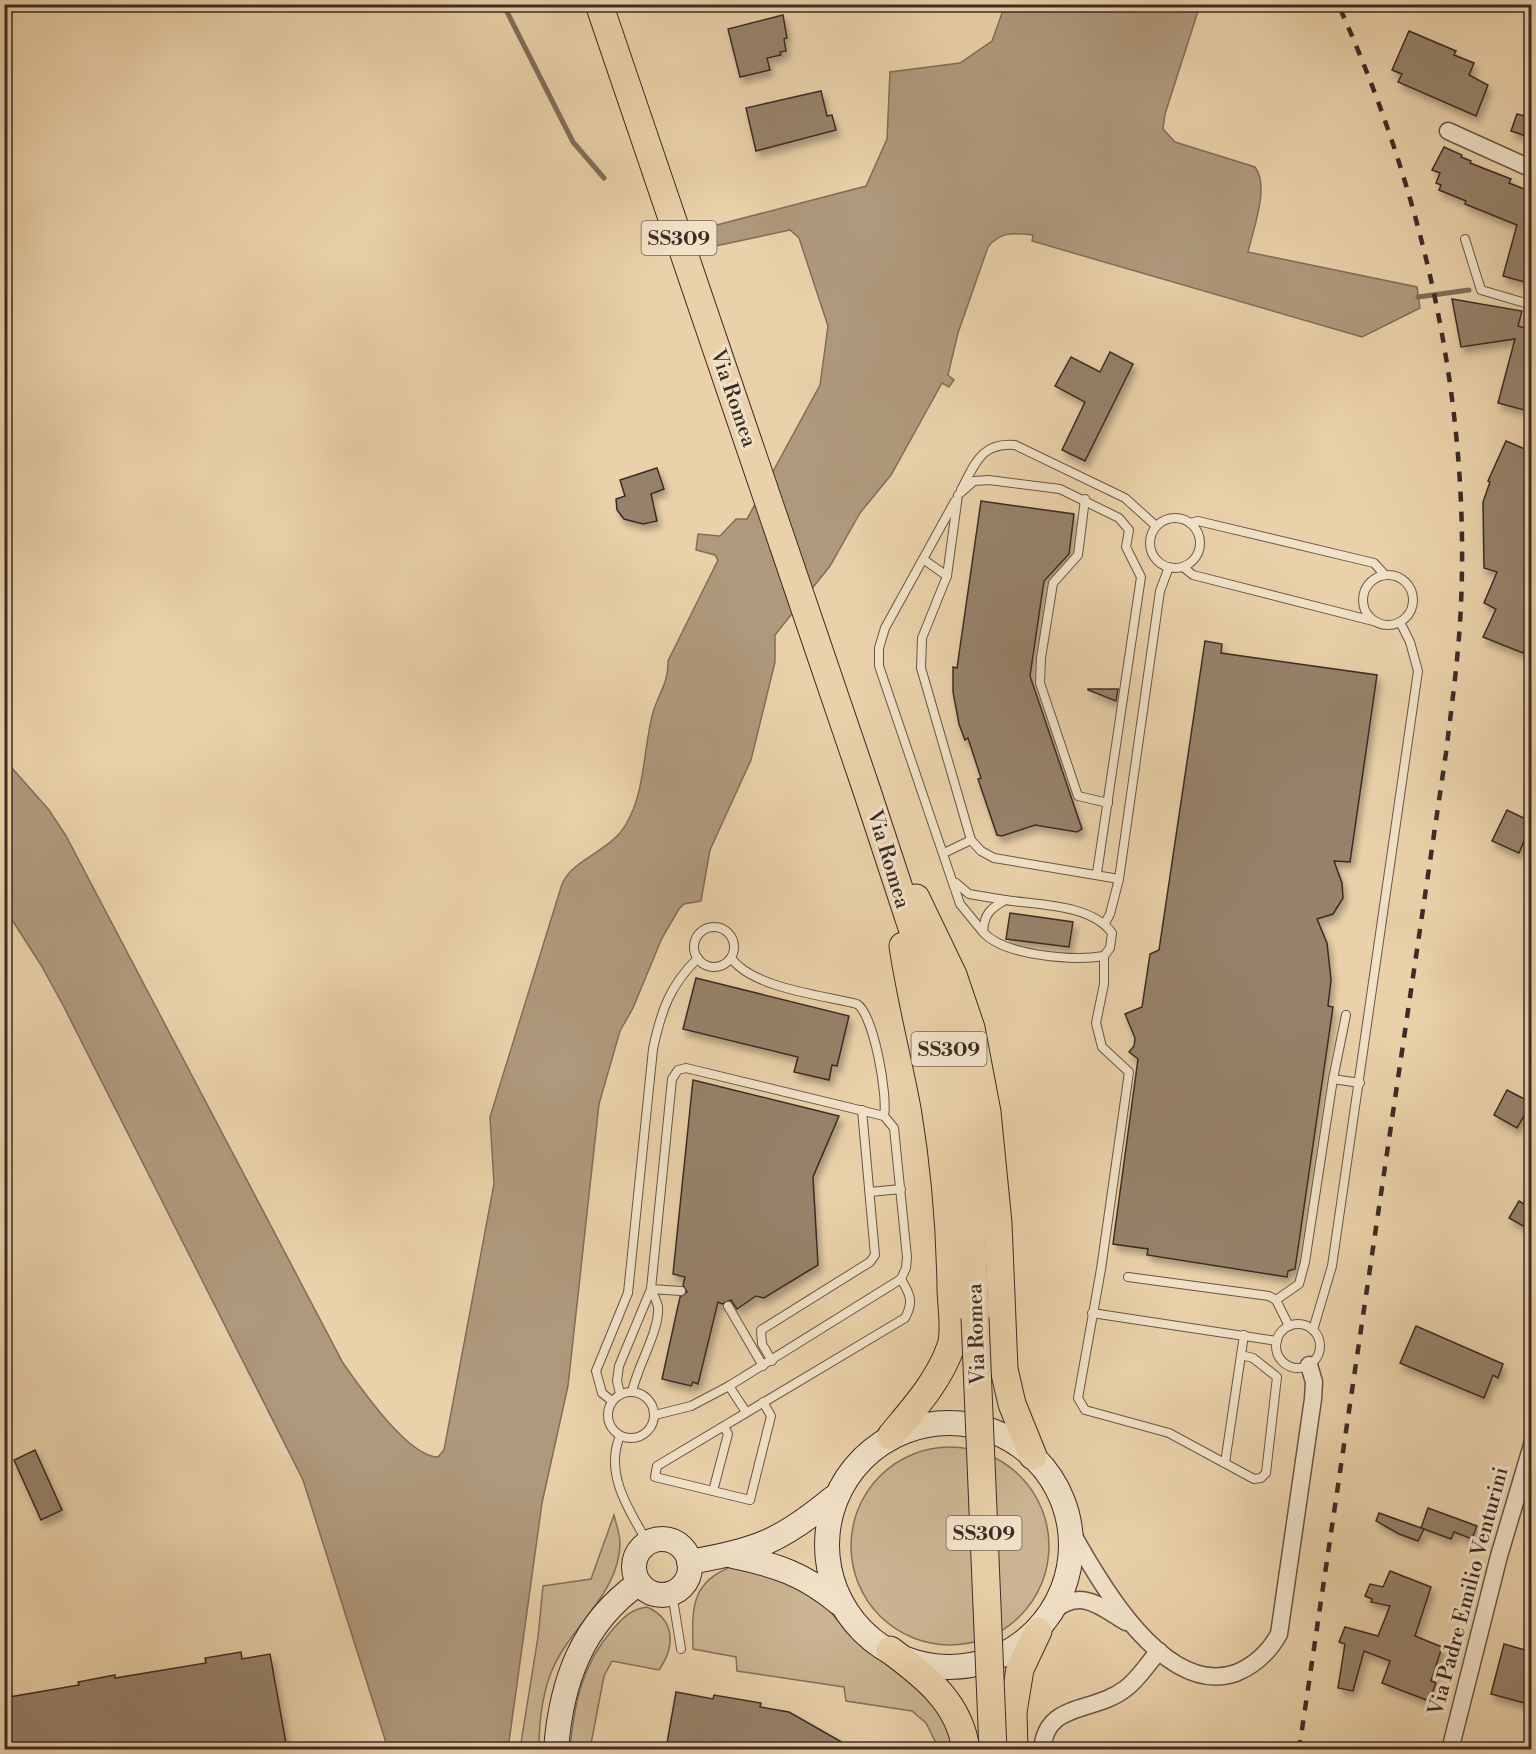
<svg xmlns="http://www.w3.org/2000/svg" width="1536" height="1754" font-family="'Libre Bodoni',serif">
<style>
.green{fill:#ccb593;stroke:#84705c;stroke-width:1.5}
.water{fill:#af997c;stroke:#816d5a;stroke-width:1.5}
.lines{fill:none;stroke-linecap:round;stroke-linejoin:round}
.stream{stroke:#816d5a;stroke-width:5}
.building{fill:#96826a;stroke:#3c2c26;stroke-width:1.5;filter:url(#shadow)}
.service-casing{stroke:#685547;stroke-width:10}
.minor-casing{stroke:#685547;stroke-width:19}
.secondary-casing{stroke:#3c2c26;stroke-width:26}
.primary-casing{stroke:#3c2c26;stroke-width:29}
.service{stroke:#f1e1c7;stroke-width:8}
.minor{stroke:#f1e1c7;stroke-width:16}
.secondary{stroke:#f1e1c7;stroke-width:24}
.primary{stroke:#ead1a9;stroke-width:27}
.rail{stroke:#3c2c26;stroke-width:4.5;stroke-dasharray:10 10;stroke-linecap:butt}
.primary-bridge-casing{stroke:#3c2c26;stroke-width:29;stroke-linecap:butt}
.primary-bridge{stroke:#ead1a9;stroke-width:27}
.labels{text-anchor:middle;stroke-width:6;stroke-linejoin:round;paint-order:stroke}
.shield{fill:#f1e1c7;stroke:#726256;stroke-width:1.5}
.shield-label{font-size:20px;font-weight:bold;fill:#3c2c26}
.street-label{font-size:21px;fill:#3c2c26;stroke:#f1e1c7}
</style>
<defs>
<filter id="shadow"><feDropShadow dx="3.5" dy="6" stdDeviation="3" flood-color="#0004"/></filter>
</defs>
<rect width="100%" height="100%" fill="#ead1a9"/>
<filter id="stains"><feTurbulence type="fractalNoise" baseFrequency=".00333" numOctaves="4"/><feColorMatrix values="0 0 0 0 .2 0 0 0 0 .09 0 0 0 0 .02 0 0 0 .5 -.17"/></filter>
<radialGradient id="worn" r=".72"><stop offset=".6" stop-color="#630" stop-opacity="0"/><stop offset="1" stop-color="#630" stop-opacity=".3"/></radialGradient>
<g class="green">
<circle cx="950" cy="1546" r="99"/>
<path d="M614,1515C616,1524 620,1534 620,1543C620,1592 572,1625 553,1668C542,1693 539,1722 539,1749H520L538,1637L543,1586L591,1579Z"/>
<path d="M733,1566L761,1567L824,1604L848,1633L876,1655L928,1690L958,1749H939L926,1723L912,1711L846,1701L844,1687L737,1671L736,1657L693,1649C692,1609 690,1582 733,1566Z"/>
<path d="M647,1607C676,1620 675,1647 659,1670L612,1661L604,1676L590,1749H570C574,1704 582,1664 613,1629C623,1618 631,1609 647,1607Z"/>
</g>
<path class="water" d="M1005,5H1200L1165,114L1163,129L1175,142L1255,167C1270,186 1253,230 1248,252L1417,287L1420,308L1362,337L1032,241L1033,235C1014,233 1001,231 988,247L958,333L948,375L954,380L949,387L942,383L891,475L860,513L830,566L775,635V662L751,760L710,850L701,901L684,904L679,909L662,938L633,1008L620,1031L599,1104L568,1386L542,1503L508,1749H388L303,1480L64,1007L41,965L5,909L4,759L49,810L66,836L343,1363C360,1387 408,1457 438,1457L444,1450L494,1184L490,1117L562,884C572,861 603,853 620,833C647,799 642,748 654,709C660,692 669,680 668,661L718,560L715,555L696,550L698,534L720,536L736,519H747L820,385L828,326L799,238L790,230L716,246L709,227L866,186L887,139L890,72L960,63L992,41Z"/>
<g class="lines">
<g class="stream">
<path d="M503,4L573,142L604,178"/>
<path d="M1418,297L1469,290"/>
</g>
</g>
<g class="building">
<path d="M783,15L787,38L784,39L786,51L780,52L781,55L767,58L770,70L740,77L728,29Z"/>
<path d="M1409,31L1456,51L1454,55L1474,63L1469,75L1488,85L1476,116L1398,82L1402,74L1392,70Z"/>
<path d="M821,91L827,116L832,115L836,130L756,151L746,108Z"/>
<path d="M1517,114L1532,118L1529,137L1511,131Z"/>
<path d="M1444,147L1462,155L1461,157L1471,161L1470,163L1511,179L1509,183L1532,192V284L1503,276L1517,225L1465,204L1466,201L1439,190L1441,185L1436,183L1440,173L1432,170Z"/>
<path d="M1452,299L1522,311L1518,326L1532,330V412L1498,403L1515,339L1461,347Z"/>
<path d="M1110,352L1133,364L1085,461L1062,450L1085,402L1055,386L1071,357L1100,372Z"/>
<path d="M1506,441L1532,452V634L1523,653L1483,637L1496,609L1484,603L1497,572L1484,568L1483,502L1490,482L1488,481Z"/>
<path d="M657,468L664,489L651,494L657,521L643,524L624,519L617,510L616,499L625,496L620,480Z"/>
<path d="M981,501L1074,514L1069,554L1044,581L1030,676L1082,829L1077,832L1035,825L1002,836L997,835L978,779L981,778L968,738L965,740L959,724L953,692V667L957,668Z"/>
<path d="M1205,641L1222,644L1221,653L1377,675L1350,862L1334,861L1342,883L1343,898L1333,914L1317,919L1327,943L1331,980L1328,1006L1333,1007L1295,1269L1288,1271L1287,1277L1147,1255L1148,1249L1113,1244L1138,1059L1129,1052L1134,1046L1135,1038L1125,1014L1142,1007L1150,954L1159,950Z"/>
<path d="M1088,689H1118L1116,701L1088,690Z"/>
<path d="M1507,810L1532,822L1519,853L1492,841Z"/>
<path d="M1010,913L1073,922L1069,947L1006,939Z"/>
<path d="M696,978L849,1016L837,1066L832,1065L829,1080L794,1072L798,1057L683,1029Z"/>
<path d="M693,1080L839,1116L813,1177L818,1265L764,1298L756,1296L737,1309L731,1300L722,1304L718,1302L698,1384L693,1382L691,1386L662,1379L680,1297L687,1292L683,1285L685,1277L673,1274Z"/>
<path d="M1507,1090L1532,1103V1120L1524,1116L1517,1128L1494,1115Z"/>
<path d="M1519,1201L1532,1209V1231L1509,1218Z"/>
<path d="M1416,1326L1503,1364L1498,1378L1493,1375L1484,1398L1400,1363Z"/>
<path d="M35,1450L62,1510L41,1520L14,1460Z"/>
<path d="M1428,1508L1477,1526L1472,1539L1454,1532L1451,1539L1421,1528Z"/>
<path d="M1379,1513L1424,1529L1418,1541L1399,1534L1376,1521Z"/>
<path d="M1390,1571L1431,1587L1415,1636L1442,1647L1431,1681L1436,1683L1429,1701L1382,1683L1390,1661L1364,1651L1353,1691L1338,1688L1345,1644L1339,1642L1345,1627L1378,1636L1390,1606L1371,1602L1372,1599L1365,1596L1370,1584L1383,1587Z"/>
<path d="M1504,1644L1532,1652V1705L1491,1694Z"/>
<path d="M241,1652L242,1659L270,1654L287,1749H4V1698L79,1685L78,1682L115,1675V1678L206,1663L205,1658Z"/>
<path d="M676,1692L713,1699L714,1695L761,1703L760,1707L789,1712L854,1749H666Z"/>
</g>
<g class="lines">
<defs>
<g id="service">
<path d="M1465,239L1481,290L1532,305"/>
<path d="M961,490C975,464 981,442 1015,445L1125,498L1156,526"/>
<path d="M1085,499L1078,555L1053,583L1041,658L1040,683L1078,796L1108,803"/>
<path d="M955,501L885,628L879,648V666L960,904L983,932"/>
<circle cx="1175" cy="543" r="25"/>
<path d="M1190,523L1198,521L1374,563L1385,575"/>
<path d="M923,559L947,576"/>
<path d="M1183,567L1193,575L1377,622"/>
<circle cx="1388" cy="600" r="25"/>
<path d="M944,853L971,840"/>
<path d="M1097,873L1141,577L1126,547L1129,530L1119,518L1060,489L989,480L974,481L958,495L947,576L922,638L921,668L971,840L981,851L994,858L1119,879"/>
<path d="M956,883L969,894L1005,900"/>
<path d="M1005,900C1038,905 1091,904 1112,933L1110,948L1104,956C1074,961 1004,956 983,932C984,914 990,909 1005,900Z"/>
<path d="M1105,923L1110,914L1119,879L1160,591L1169,567"/>
<circle cx="714" cy="947" r="20"/>
<path d="M1104,956V984L1096,1023L1102,1047L1129,1072L1101,1269L1078,1398L1085,1410L1169,1433L1254,1479L1261,1478L1266,1473L1277,1377L1253,1358L1241,1355L1244,1335"/>
<path d="M731,958C753,988 821,995 857,1004C874,1015 888,1096 884,1116"/>
<path d="M1333,1079L1346,1015"/>
<path d="M870,1192L901,1189"/>
<path d="M1128,1277L1269,1296L1276,1300L1289,1326"/>
<path d="M1276,1300L1299,1284L1305,1262L1333,1079L1360,1083"/>
<path d="M728,1306L763,1366"/>
<path d="M1092,1313L1277,1341"/>
<circle cx="1298" cy="1346" r="22"/>
<path d="M1313,1330L1332,1266L1418,671L1410,642L1400,622"/>
<path d="M772,1361L762,1344L761,1330L870,1262L875,1255L862,1110"/>
<path d="M729,1386L746,1412"/>
<circle cx="631" cy="1415" r="23"/>
<path d="M632,1392C637,1367 660,1330 658,1307C657,1301 653,1294 651,1289L681,1291"/>
<path d="M620,1394L617,1381L619,1366L651,1289L672,1079L678,1070L686,1068L884,1116L894,1128L907,1257L906,1268L901,1279L729,1386L691,1406L655,1415"/>
<path d="M612,1401L602,1393L596,1371L628,1293L653,1049C661,1011 670,985 698,958"/>
<path d="M763,1402L771,1416L750,1500L655,1477L657,1466L905,1318C914,1302 910,1294 901,1279"/>
<path d="M620,1436C604,1473 629,1511 648,1543"/>
<path d="M1225,1463L1241,1355"/>
<path d="M713,1491L728,1434L724,1427"/>
<path d="M672,1593L681,1649"/>
</g>
<g id="minor">
<path d="M1448,131L1532,169"/>
<path d="M1071,1531C1099,1582 1165,1698 1236,1673C1255,1665 1269,1652 1279,1634L1313,1399L1314,1382L1309,1365"/>
<path d="M1053,1611C1082,1588 1099,1606 1126,1622"/>
<path d="M1042,1750C1046,1701 1092,1714 1125,1689C1138,1680 1148,1663 1159,1651"/>
<path d="M1450,1750L1499,1556L1532,1445"/>
</g>
<g id="secondary">
<circle cx="949" cy="1545" r="122"/>
<circle cx="662" cy="1567" r="28"/>
<path d="M733,1556C776,1565 804,1574 839,1603"/>
<path d="M689,1562C756,1551 781,1541 833,1498"/>
<path d="M556,1750C561,1682 582,1623 639,1583"/>
</g>
<g id="primary">
<path d="M599,4L867,791L945,1028L969,1159L975,1318"/>
<path d="M916,898L953,975L971,1028L987,1112L998,1223L1004,1369L1012,1404L1033,1456"/>
<path d="M891,1436C914,1408 939,1381 951,1346C956,1330 951,1304 951,1287C950,1227 945,1166 935,1106C925,1052 911,1000 903,946"/>
<path d="M890,1650C925,1676 960,1703 966,1750"/>
<path d="M1014,1750L1013,1712L1020,1669L1038,1631"/>
</g>
</defs>
<use href="#service" class="service-casing"/>
<use href="#minor" class="minor-casing"/>
<use href="#secondary" class="secondary-casing"/>
<use href="#primary" class="primary-casing"/>
<use href="#service" class="service"/>
<use href="#minor" class="minor"/>
<use href="#secondary" class="secondary"/>
<use href="#primary" class="primary"/>
<path class="rail" d="M1299,1750L1446,753C1452,703 1459,654 1461,604C1470,398 1423,192 1338,4"/>
<defs>
<path id="primary-bridge" d="M975,1318L993,1750"/>
</defs>
<use href="#primary-bridge" class="primary-bridge-casing"/>
<use href="#primary-bridge" class="primary-bridge"/>
</g>
<g class="labels">
<g class="shield">
<rect x="641.5" y="221" width="75" height="34" rx="4.5"/>
<rect x="911.5" y="1032" width="75" height="34" rx="4.5"/>
<rect x="946.5" y="1516" width="75" height="34" rx="4.5"/>
</g>
<g class="shield-label">
<text x="679" y="245">SS309</text>
<text x="949" y="1056">SS309</text>
<text x="984" y="1540">SS309</text>
</g>
<g class="street-label">
<text transform="translate(734 398) rotate(71)" y="7">Via Romea</text>
<text transform="translate(889 859) rotate(73)" y="7">Via Romea</text>
<text transform="translate(976 1334) rotate(-92)" y="7">Via Romea</text>
<text transform="translate(1468 1591) rotate(-75)" y="7">Via Padre Emilio Venturini</text>
</g>
</g>
<rect width="1536" height="1754" fill="none" stroke="#ead1a9" stroke-width="24"/>
<rect x="6" y="6" width="1524" height="1742" fill="none" stroke="#3c2c26" stroke-width="3"/>
<rect x="12" y="12" width="1512" height="1730" fill="none" stroke="#3c2c26" stroke-width="1.5"/>
<rect width="100%" height="100%" filter="url(#stains)"/>
<rect width="100%" height="100%" fill="url(#worn)"/>
</svg>
